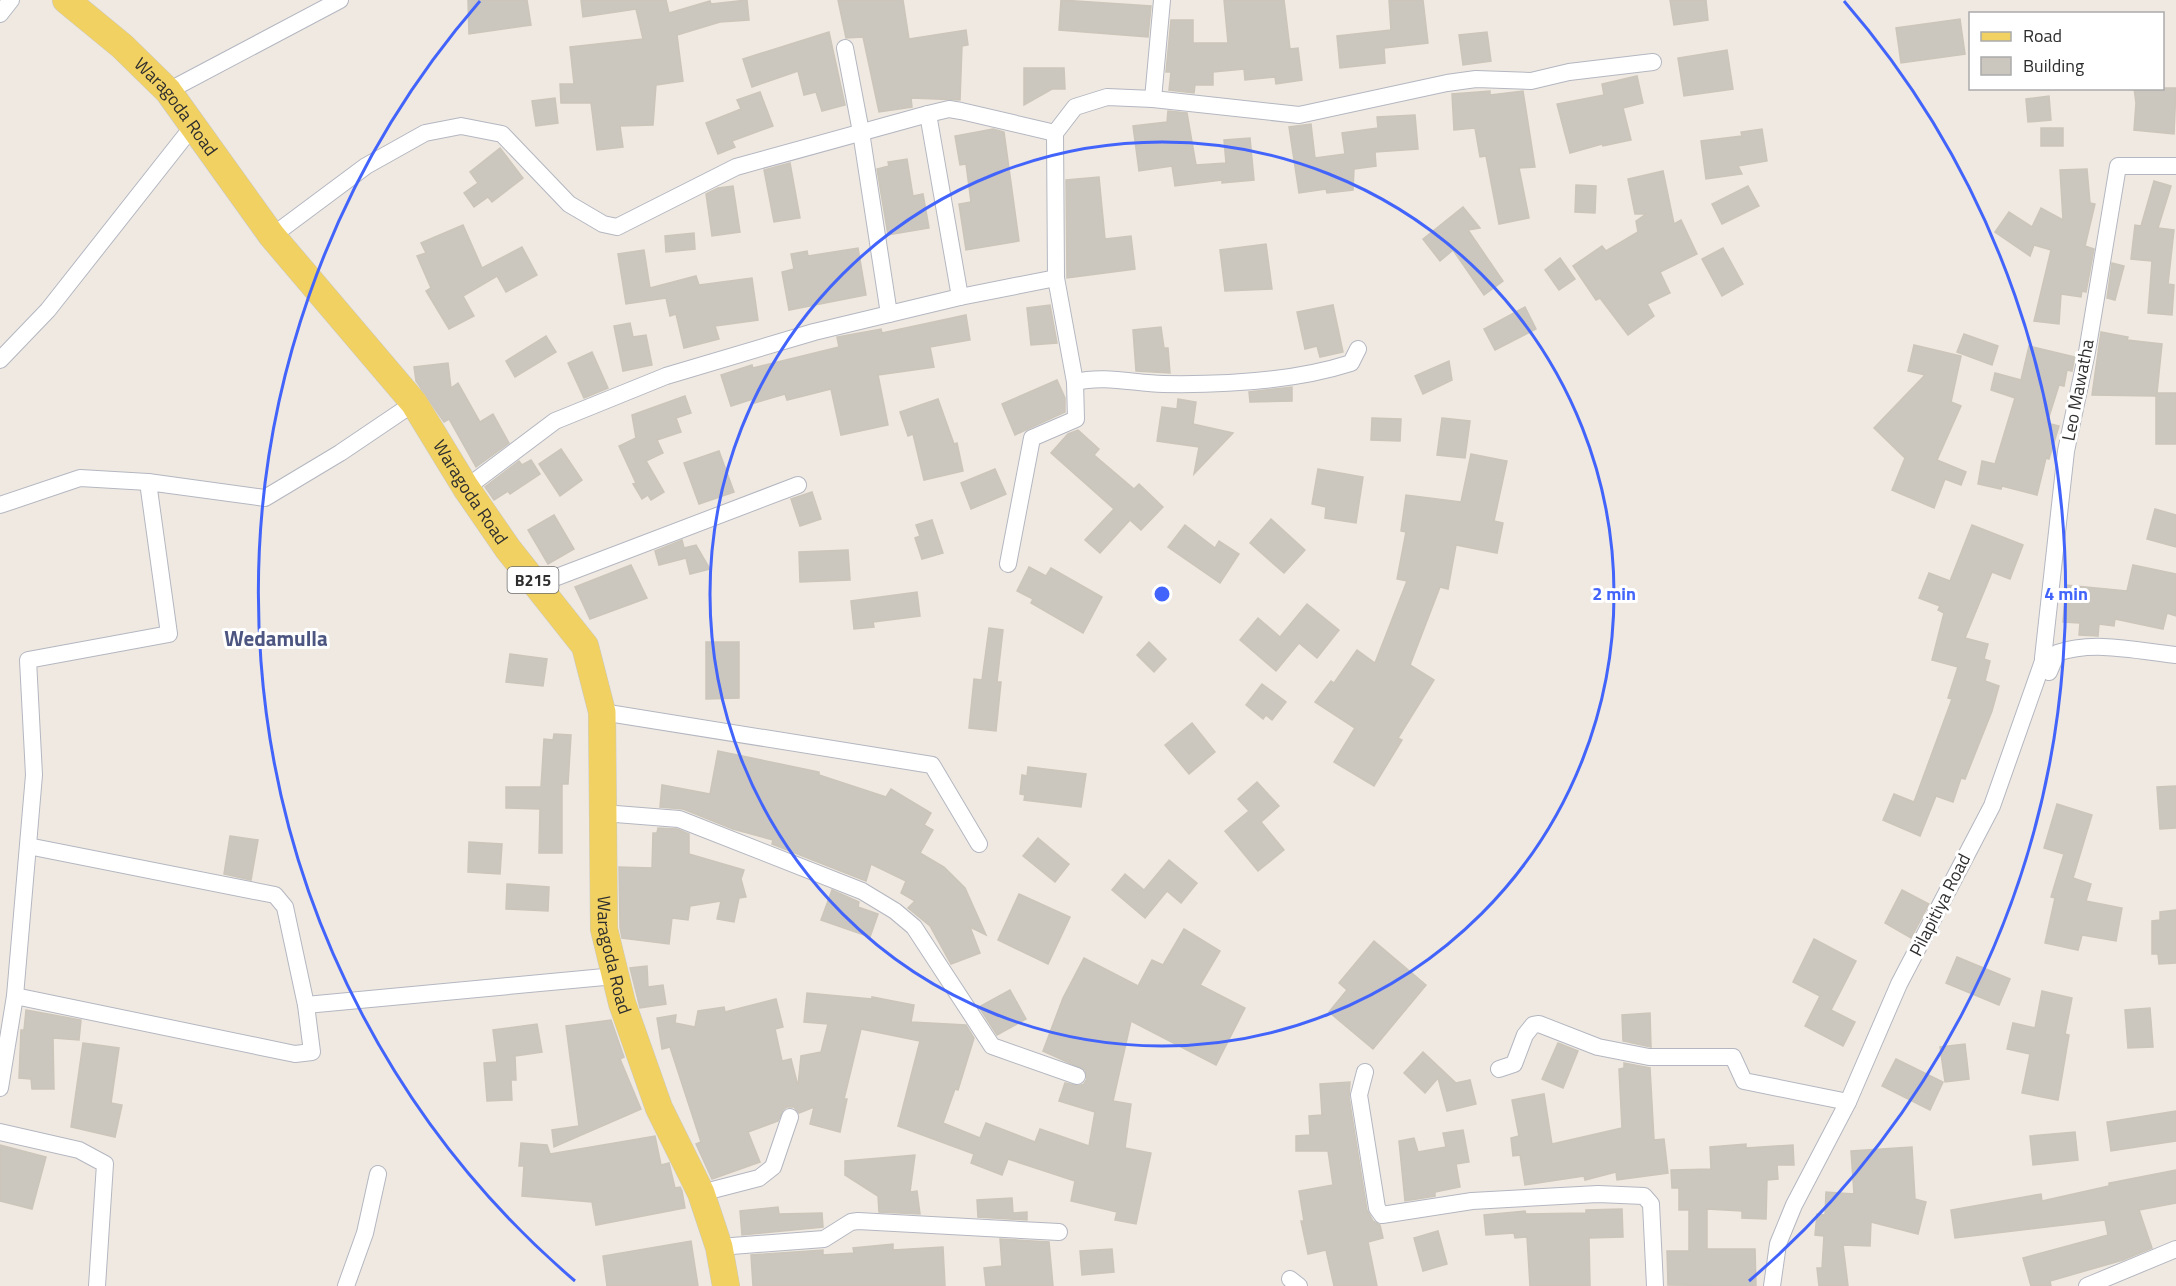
<svg xmlns="http://www.w3.org/2000/svg" width="2176" height="1286" font-family="'Titillium Web',sans-serif">
<style>
.building{fill:#cbc7bf;stroke:#cbc5ba;stroke-width:1.5}
.lines{fill:none;stroke-linecap:round;stroke-linejoin:round}
.street-casing{stroke:#b4b7c1;stroke-width:18}
.primary-casing{stroke:#c9c9c9;stroke-width:28}
.street{stroke:#fff;stroke-width:16}
.primary{stroke:#f2d163;stroke-width:27}
.ring{fill:none;stroke:#4264fb;stroke-width:3}
.labels{text-anchor:middle;stroke-width:6;stroke-linejoin:round;paint-order:stroke}
.shield{fill:#fff;stroke:#6d6d6d;stroke-width:1.5}
.shield-label{font-size:16px;font-weight:bold;fill:#2e2e2e}
.street-label{font-size:18px;fill:#2e2e2e;stroke:#fff}
.quarter-label{font-size:21px;font-weight:bold;fill:#4d5680;stroke:#fff}
.centre{fill:#4264fb;stroke:#fff;stroke-width:3}
.ring-label{font-size:18px;text-anchor:middle;font-weight:bold;fill:#4264fb;stroke:#fff;stroke-width:6;stroke-linejoin:round;paint-order:stroke}
</style>
<rect width="100%" height="100%" fill="#efe9e1"/>
<g class="building">
<path d="M468,0H527L531,25L469,34Z"/>
<path d="M581,0H666L669,13L710,1L711,4L747,0L749,20L720,22L677,35L683,81L656,85L653,125L620,126L623,147L597,150L591,103H561L560,84H574L570,47L643,39L636,9L583,17Z"/>
<path d="M838,0H903L909,39L966,30L968,45L962,46L960,100L911,98L912,107L879,112L863,37L846,38Z"/>
<path d="M1061,0L1151,6L1148,37L1059,30Z"/>
<path d="M1224,0H1284L1290,49L1298,48L1302,80L1276,84L1275,77L1245,80L1244,69L1213,72V85H1195L1194,93L1169,90L1171,72H1166L1171,20H1193V43H1228Z"/>
<path d="M1389,0H1423L1428,43L1384,48L1385,63L1340,68L1337,36L1391,30Z"/>
<path d="M1670,0H1706L1708,20L1674,25Z"/>
<path d="M1960,19L1965,54L1901,63L1896,28Z"/>
<path d="M829,32L845,105L822,111L816,92L804,95L798,71L752,87L743,59Z"/>
<path d="M1487,32L1491,61L1463,65L1459,35Z"/>
<path d="M1727,50L1733,89L1684,96L1678,58Z"/>
<path d="M1024,68H1064L1065,89H1052L1024,105Z"/>
<path d="M1637,76L1643,103L1623,108L1631,140L1603,146L1602,144L1570,153L1557,104L1604,95L1602,84Z"/>
<path d="M2134,88H2176L2174,134L2134,130L2136,103Z"/>
<path d="M1490,91V95L1523,91L1535,167L1519,168L1529,218L1499,224L1486,156L1480,157L1475,128L1454,130L1452,94Z"/>
<path d="M760,92L773,126L732,141L735,147L718,154L706,123L741,109L737,100Z"/>
<path d="M2049,96L2051,120L2028,122L2026,99Z"/>
<path d="M555,98L558,123L536,126L532,101Z"/>
<path d="M1168,111L1187,113L1196,165L1226,163L1224,140L1250,138L1254,180L1222,183V180L1175,186L1172,166L1139,171L1133,126L1167,122Z"/>
<path d="M1415,115L1418,149L1375,152L1376,166L1354,169L1353,190L1327,193L1326,189L1299,193L1289,127L1311,124L1315,158L1345,154L1342,133L1378,128L1377,117Z"/>
<rect x="2041" y="128" width="22" height="18"/>
<path d="M993,129L1004,132L1019,241L966,250L959,204L971,202L966,164L960,165L955,136Z"/>
<path d="M1762,129L1767,161L1738,166L1742,174L1706,179L1701,141L1742,136L1741,132Z"/>
<path d="M500,148L523,178L492,202L488,197L474,207L464,193L478,183L470,172Z"/>
<path d="M907,159L913,196L923,194L929,228L888,235L877,169L889,166L888,162Z"/>
<path d="M790,163L800,218L774,222L764,170Z"/>
<path d="M2087,169L2090,203L2095,204L2085,246L2094,249L2086,292L2082,291L2081,297L2061,294L2059,324L2034,321L2051,250L2034,245L2030,256L1995,232L2009,212L2032,227L2041,208L2063,220L2060,170Z"/>
<path d="M1663,171L1674,224L1681,220L1697,254L1660,272L1670,293L1647,304L1654,316L1628,335L1600,298L1596,300L1573,266L1602,246L1606,251L1638,232L1636,221L1646,214H1635L1628,179Z"/>
<path d="M1099,177L1105,239L1131,236L1135,269L1067,278L1066,180Z"/>
<path d="M2154,181L2171,186L2158,228L2174,230L2168,284L2174,285L2172,315L2148,313L2152,261L2131,259L2135,225L2141,226Z"/>
<path d="M1576,185L1596,186L1595,213L1575,212Z"/>
<path d="M733,186L740,232L712,236L706,194L718,188Z"/>
<path d="M1748,186L1759,206L1722,224L1712,204Z"/>
<path d="M1463,207L1480,228L1468,230L1503,281L1484,295L1453,250L1440,261L1423,239Z"/>
<path d="M463,225L482,268L522,247L537,275L506,292L497,276L463,296L474,316L449,329L426,291L431,288L417,256L426,253L421,243Z"/>
<path d="M694,233L695,249L666,252L665,236Z"/>
<path d="M1266,244L1272,289L1225,291L1220,250Z"/>
<path d="M858,248L866,295L789,310L782,272L794,269L791,254L807,251L808,256Z"/>
<path d="M1723,248L1743,284L1722,296L1702,259Z"/>
<path d="M644,250L650,288L696,276L699,285L752,278L758,320L715,326L719,339L684,348L676,314L670,316L666,298L626,304L618,254Z"/>
<path d="M1560,258L1575,279L1559,290L1545,270Z"/>
<path d="M2112,263L2124,266L2115,300L2107,298Z"/>
<path d="M1050,305L1057,343L1031,345L1027,308Z"/>
<path d="M1333,305L1343,352L1320,357L1317,346L1305,349L1297,312Z"/>
<path d="M1525,307L1536,329L1495,350L1484,329Z"/>
<path d="M966,315L970,340L930,347L934,367L878,375L888,425L841,435L831,389L787,400L785,394L754,403L753,399L731,406L721,375L752,365L753,368L839,347L837,337L881,329L882,333Z"/>
<path d="M630,323L633,337L646,335L652,365L623,371L614,326Z"/>
<path d="M1161,327L1164,348H1168L1170,373L1136,371L1133,330Z"/>
<path d="M2101,332L2128,337L2127,340L2162,344L2157,393H2176V444H2156V396L2092,395Z"/>
<path d="M1964,334L1998,346L1992,365L1957,352Z"/>
<path d="M546,336L556,352L515,377L506,361Z"/>
<path d="M1914,345L1961,356L1951,402L1961,406L1937,460L1966,472L1961,485L1945,479L1934,508L1892,490L1905,458L1874,428L1925,375L1908,371Z"/>
<path d="M2029,346L2075,357L2072,371L2067,370L2064,386L2059,385L2047,423L2059,426L2049,459L2046,458L2037,495L2002,486L2001,489L1978,484L1982,461L1995,464L2015,398L1991,390L1995,373L2021,380Z"/>
<path d="M592,352L608,388L584,398L568,363Z"/>
<path d="M1449,361L1452,380L1423,394L1415,376Z"/>
<path d="M448,363L451,388L458,383L480,422L493,414L509,443L476,467L449,419L444,422L416,381L414,367Z"/>
<path d="M1057,380L1065,398V412L1015,435L1002,404Z"/>
<path d="M1292,387V401L1250,402L1249,392Z"/>
<path d="M685,396L691,413L676,418L681,432L657,440L663,453L646,461L664,492L651,500L648,495L642,499L633,484L636,483L619,446L636,438L632,415Z"/>
<path d="M938,399L954,444L957,443L963,471L924,480L913,434L908,436L900,412Z"/>
<path d="M1178,399L1196,402L1193,424L1233,433L1194,474L1199,447L1157,441L1162,407L1177,409Z"/>
<path d="M1372,418L1401,419L1400,441L1371,440Z"/>
<path d="M1442,418L1470,421L1465,458L1437,455Z"/>
<path d="M1078,430L1099,449L1094,455L1134,489L1139,484L1163,507L1141,530L1130,520L1100,553L1085,540L1114,509L1051,453L1068,434Z"/>
<path d="M561,449L582,480L560,496L539,464Z"/>
<path d="M719,451L734,492L699,504L684,463Z"/>
<path d="M1471,454L1507,461L1494,521L1503,523L1497,553L1456,545L1448,589L1440,587L1410,665L1434,680L1398,738L1402,740L1374,786L1334,762L1355,728L1315,702L1331,681L1334,683L1357,650L1375,663L1407,581L1397,579L1406,532L1401,531L1406,495L1461,502Z"/>
<path d="M531,460L540,474L510,494L508,491L494,500L485,487L519,461L522,465Z"/>
<path d="M995,469L1006,494L971,509L961,483Z"/>
<path d="M1318,469L1363,477L1356,523L1325,518L1326,507L1312,504Z"/>
<path d="M812,492L821,519L800,526L791,499Z"/>
<path d="M2155,509L2176,515V547L2147,539Z"/>
<path d="M554,515L574,549L548,564L528,530Z"/>
<path d="M1271,519L1305,550L1284,573L1250,543Z"/>
<path d="M932,520L943,553L922,559L915,538L920,536L916,525Z"/>
<path d="M1185,525L1215,548L1219,541L1239,554L1220,583L1168,547Z"/>
<path d="M1972,525L2023,545L2010,579L1992,572L1965,638L1988,644L1984,659L1990,661L1985,681L1999,686L1992,711L1965,779L1961,778L1953,802L1936,796L1920,836L1883,820L1894,794L1914,802L1952,699L1948,698L1958,667L1932,660L1944,613L1938,610L1940,606L1919,598L1929,573L1950,581Z"/>
<path d="M682,540L684,548L696,545L710,569L690,574L686,558L659,565L655,551Z"/>
<path d="M848,550L850,580L800,582L799,552Z"/>
<path d="M631,565L647,598L590,619L575,587Z"/>
<path d="M2133,565L2176,574V616L2167,613L2163,629L2115,619L2114,626L2099,624L2098,636L2079,635L2080,623L2063,622L2066,585L2127,591Z"/>
<path d="M1029,567L1046,576L1051,568L1102,597L1083,633L1031,603L1033,599L1017,591Z"/>
<path d="M917,592L920,616L873,622L874,627L854,629L851,601Z"/>
<path d="M1307,604L1339,630L1317,658L1299,643L1276,671L1240,640L1258,618L1280,637Z"/>
<path d="M989,628L1003,630L997,682H1001L996,731L969,728L974,679L982,680Z"/>
<path d="M706,642H739V698L706,699Z"/>
<path d="M1149,642L1166,659L1154,672L1137,655Z"/>
<path d="M510,654L547,659L543,686L506,682Z"/>
<path d="M1262,684L1286,702L1272,720L1266,715L1263,719L1246,705Z"/>
<path d="M1192,723L1215,752L1189,774L1165,745Z"/>
<path d="M554,734L571,735L568,784H562V853H539L540,809L506,808V787H541L544,739L553,740Z"/>
<path d="M718,751L819,772V775L886,797L891,789L931,813L924,825L933,830L920,853L944,867L965,888L986,935L970,927L980,953L951,964L930,926L908,908L915,901L901,893L906,881L871,864L866,881L772,844L773,840L733,829L683,809L660,807L662,785L710,794Z"/>
<path d="M1028,767L1086,774L1081,807L1024,800L1025,795L1020,794L1022,775L1027,776Z"/>
<path d="M1257,782L1279,806L1261,822L1284,850L1258,871L1225,831L1249,811L1238,799Z"/>
<path d="M2176,786V828L2160,829L2157,787Z"/>
<path d="M2057,804L2092,815L2073,878L2091,884L2086,901L2122,908L2116,941L2082,935L2078,950L2045,943L2055,898L2051,897L2064,854L2044,848Z"/>
<path d="M658,828L677,829L689,834V854L744,870L741,879L746,897L739,898L734,922L717,919L721,901L690,906L688,920L672,918L669,944L622,938L620,927L619,867L652,868L653,833H657Z"/>
<path d="M230,836L258,840L251,880L224,874Z"/>
<path d="M1038,838L1069,864L1055,882L1023,856Z"/>
<path d="M469,842L502,844L500,874L468,872Z"/>
<path d="M1169,860L1197,883L1181,903L1167,891L1145,918L1112,890L1125,874L1144,890Z"/>
<path d="M507,884L549,887L548,911L506,909Z"/>
<path d="M832,890L859,902L858,907L878,914L870,937L821,920Z"/>
<path d="M1902,890L1929,904L1911,938L1885,923Z"/>
<path d="M1019,894L1070,917L1048,964L998,940Z"/>
<path d="M2176,910V963L2159,964L2158,954H2152V921L2160,920V912Z"/>
<path d="M1184,929L1220,951L1200,985L1245,1008L1216,1065L1131,1021L1113,1101L1131,1104L1125,1148L1151,1153L1136,1224L1115,1220L1117,1212L1071,1201L1075,1181L1008,1159L1002,1175L971,1163L974,1154L898,1126L920,1041L861,1029L844,1099H847L840,1132L810,1124L814,1107L799,1113L794,1107H787L783,1110L778,1121L748,1132L760,1162L712,1179L696,1144L701,1142L670,1047L662,1049L657,1018L676,1015L675,1023L695,1027L698,1011L724,1007L725,1012L776,999L783,1027L775,1029L782,1061L791,1059L798,1086L801,1056L821,1052L828,1024L804,1022L807,993L872,999V997L914,1005L911,1022L966,1025L974,1038L958,1090L955,1089L943,1123L980,1138L986,1123L1035,1142L1040,1129L1089,1146L1095,1112L1059,1101L1065,1083L1078,1086L1084,1084L1087,1079L1085,1070L1043,1051L1063,998L1084,958L1138,986L1152,960L1163,965Z"/>
<path d="M1814,939L1856,961L1831,1010L1855,1022L1843,1046L1805,1026L1820,996L1793,982Z"/>
<path d="M1374,941L1426,985L1373,1049L1329,1012L1347,990L1339,983Z"/>
<path d="M1957,957L2010,979L1999,1005L1946,983Z"/>
<path d="M647,966L648,987L663,985L666,1004L640,1008L630,968Z"/>
<path d="M1010,990L1026,1019L997,1035L979,1007Z"/>
<path d="M2042,991L2072,998L2065,1034L2069,1035L2058,1100L2022,1093L2030,1054L2007,1049L2013,1023L2035,1028Z"/>
<path d="M2150,1008L2153,1047L2128,1048L2125,1010Z"/>
<path d="M26,1010L81,1020L79,1040L53,1038L54,1089H32L31,1079L19,1078L21,1030H24Z"/>
<path d="M1650,1013L1651,1047L1623,1041L1622,1015Z"/>
<path d="M611,1020L624,1057L620,1059L641,1109L554,1147L552,1130L579,1126L566,1026Z"/>
<path d="M537,1024L542,1052L515,1056L516,1080H511L512,1100L487,1101L484,1063L497,1062L493,1030Z"/>
<path d="M83,1043L119,1048L111,1103L122,1105L115,1137L71,1127Z"/>
<path d="M1558,1043L1578,1051L1563,1088L1542,1079Z"/>
<path d="M1965,1044L1969,1079L1945,1082L1940,1047Z"/>
<path d="M1423,1052L1456,1083L1470,1080L1476,1104L1447,1111L1438,1078L1425,1093L1404,1073Z"/>
<path d="M1896,1059L1943,1082L1930,1110L1882,1086Z"/>
<path d="M1624,1063L1650,1068L1654,1140L1664,1139L1668,1173L1617,1180L1616,1172L1585,1180L1584,1176L1525,1185L1520,1155L1513,1156L1511,1138L1519,1136L1512,1100L1544,1094L1552,1144L1622,1128L1619,1069L1624,1068Z"/>
<path d="M1350,1082L1349,1097L1367,1210L1373,1221L1380,1225L1383,1238L1368,1242L1377,1286H1334L1326,1250L1308,1254L1301,1221H1304L1299,1191L1333,1185L1328,1151H1296V1136L1310,1135L1309,1116L1322,1115L1320,1084Z"/>
<path d="M2176,1111V1141L2111,1151L2107,1122Z"/>
<path d="M1463,1130L1469,1162L1456,1164L1460,1187L1435,1192V1196L1405,1201L1399,1141L1414,1138L1418,1152L1446,1147L1443,1133Z"/>
<path d="M2075,1132L2078,1160L2033,1165L2030,1136Z"/>
<path d="M655,1136L661,1165L669,1163L675,1188L680,1187L682,1191L685,1208L596,1225L592,1202L522,1196L524,1166H519L521,1143L547,1145L550,1154Z"/>
<path d="M1746,1144V1148L1793,1145L1794,1165H1777L1778,1179L1767,1180L1766,1219L1742,1218V1211L1707,1209V1249H1755L1756,1286L1668,1285L1667,1251H1689V1210H1679V1188H1672L1671,1170L1711,1169L1710,1147Z"/>
<path d="M0,1145L46,1157L32,1209L0,1201Z"/>
<path d="M1912,1147L1915,1199L1926,1202L1918,1234L1871,1222L1870,1246L1843,1245L1848,1286H1819L1817,1268H1822L1824,1236L1815,1235L1817,1214L1825,1215L1826,1192L1854,1194L1851,1151Z"/>
<path d="M915,1155L910,1192L917,1191L920,1214L879,1212L878,1196L845,1175V1161Z"/>
<path d="M2176,1170V1203L2139,1210L2152,1248L2123,1260L2050,1281L2051,1286H2031L2023,1258L2108,1235L2105,1220L1955,1238L1951,1210L2041,1194L2042,1201L2109,1186V1183Z"/>
<path d="M1012,1198L1013,1213L1027,1212V1220L978,1217L977,1200Z"/>
<path d="M778,1207L779,1214L822,1213L823,1227L742,1235L740,1211Z"/>
<path d="M1622,1209L1623,1237L1589,1238L1590,1286H1530L1527,1237L1515,1238L1514,1233L1486,1235L1484,1215L1525,1211L1526,1214L1586,1213V1210Z"/>
<path d="M1438,1231L1447,1264L1423,1271L1414,1238Z"/>
<path d="M1000,1239L1049,1242L1053,1286H986L984,1268L1002,1266Z"/>
<path d="M691,1241L698,1286H607L603,1256Z"/>
<path d="M893,1244V1250L943,1247L945,1286H753L751,1255L823,1250V1255L854,1253L853,1248Z"/>
<path d="M1112,1249L1114,1272L1082,1275L1080,1251Z"/>
</g>
<g class="lines">
<defs>
<g id="street">
<path d="M0,14L11,0"/>
<path d="M845,48L861,132L889,314"/>
<path d="M168,91L340,0"/>
<path d="M1153,99L1299,115L1447,83L1476,79L1531,81L1569,72L1653,62"/>
<path d="M928,114L960,297"/>
<path d="M272,236L366,166L425,133L461,126L502,134L569,204L603,224L617,227L736,167L928,114L949,109L961,111L1055,133"/>
<path d="M0,360L48,310L193,126"/>
<path d="M1075,382C1104,375 1133,383 1163,384C1222,385 1295,381 1351,363L1358,349"/>
<path d="M466,488L555,421L666,376L814,332L960,297L1056,278"/>
<path d="M0,505L80,478L148,482"/>
<path d="M1008,564L1032,438L1076,419L1075,382L1056,278L1055,133L1075,107L1107,97L1153,99L1162,0"/>
<path d="M536,585L798,485"/>
<path d="M2048,671L2043,658L2066,451L2087,352L2118,166H2176"/>
<path d="M602,712L932,765L979,844"/>
<path d="M603,813L679,819L862,891L895,911L914,927L992,1046L1077,1076"/>
<path d="M28,846L275,895L285,907L306,1005"/>
<path d="M15,996L295,1054L312,1052L306,1005L615,976"/>
<path d="M1499,1069L1514,1064L1525,1035L1533,1025L1539,1024L1598,1047L1649,1057H1733L1744,1081L1848,1102"/>
<path d="M1365,1072L1359,1095L1377,1208L1382,1215L1472,1201L1598,1194L1644,1196L1651,1204L1655,1286"/>
<path d="M0,1088L15,996L34,775L28,660L169,634L148,482L265,498L340,453L414,403"/>
<path d="M0,1132L79,1150L105,1164L97,1286"/>
<path d="M701,1193L759,1178L773,1167L790,1117"/>
<path d="M719,1247L824,1239L851,1222L858,1221L1059,1232"/>
<path d="M1290,1279L1299,1286"/>
<path d="M346,1286L365,1233L378,1174"/>
<path d="M1772,1286L1778,1244L1794,1205L1848,1102L1899,984L1992,806L2043,661L2049,672L2057,653C2094,640 2138,651 2176,655"/>
<path d="M2087,1286L2176,1249"/>
</g>
<g id="primary">
<path id="s1" d="M66,0L122,46L168,91L272,236L414,403L466,488L508,549L585,646L602,712L604,929L622,1003L659,1108L701,1193L719,1247L726,1286"/>
</g>
</defs>
<use href="#street" class="street-casing"/>
<use href="#primary" class="primary-casing"/>
<use href="#street" class="street"/>
<use href="#primary" class="primary"/>
</g>
<g class="ring">
<circle cx="1162" cy="594" r="452"/>
<path d="M575 1281A904 904 0 0 1 480 1M1844 1A904 904 0 0 1 1749 1281"/>
</g>
<g class="labels">
<rect class="shield" x="507.5" y="567" width="51" height="26" rx="4.5"/>
<g class="shield-label">
<text x="533" y="586">B215</text>
</g>
<g class="street-label">
<text dy="6" stroke="none"><textPath href="#s1" startOffset="154">Waragoda Road</textPath></text>
<text transform="translate(2078 390) rotate(-79)" y="6">Leo Mawatha</text>
<text dy="6" stroke="none"><textPath href="#s1" startOffset="640">Waragoda Road</textPath></text>
<text transform="translate(1940 905) rotate(-63)" y="6">Pilapitiya Road</text>
<text dy="6" stroke="none"><textPath href="#s1" startOffset="1144">Waragoda Road</textPath></text>
</g>
<g class="quarter-label">
<text x="276" y="646">Wedamulla</text>
</g>
</g>
<circle cx="1162" cy="594" r="9" class="centre"/>
<g class="ring-label">
<text x="1614" y="600">2 min</text>
<text x="2066" y="600">4 min</text>
</g>
<rect x="1969" y="12" width="195" height="78" fill="#ffffff" stroke="#ababab" stroke-width="1.5"/>
<rect x="1981" y="32" width="30" height="9" fill="#f2d163" stroke="#ababab" stroke-width="1.5"/>
<text x="2023" y="42" font-size="18" fill="#2e2e2e">Road</text>
<rect x="1981" y="57" width="30" height="18" fill="#cbc7bf" stroke="#ababab" stroke-width="1.5"/>
<text x="2023" y="72" font-size="18" fill="#2e2e2e">Building</text>
</svg>
